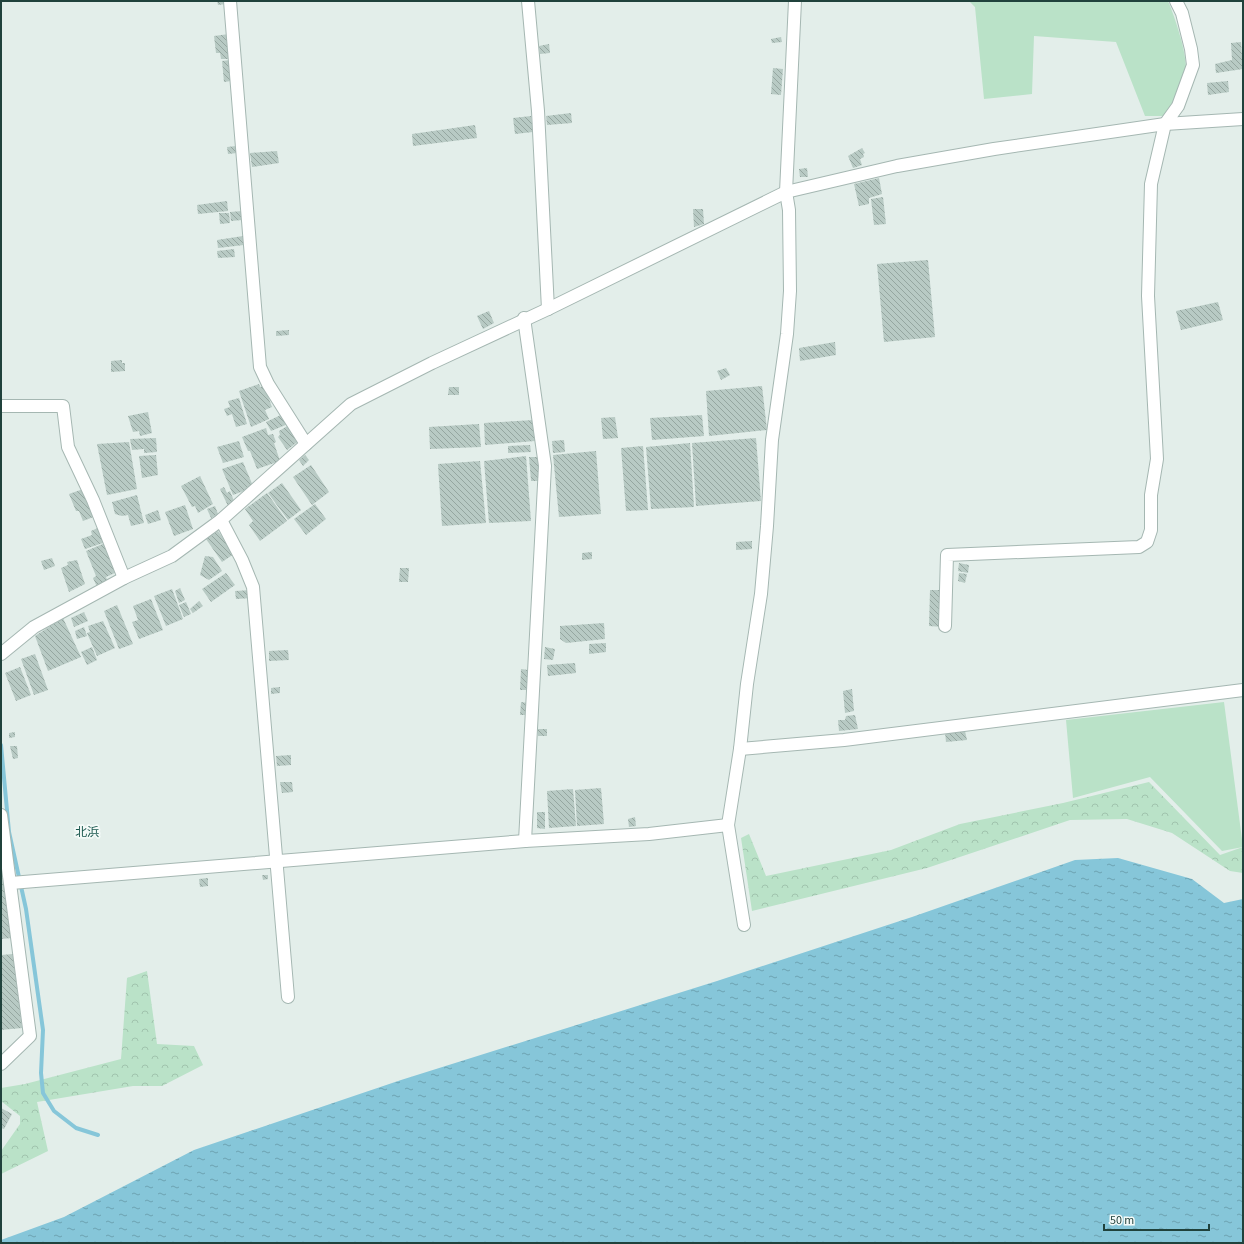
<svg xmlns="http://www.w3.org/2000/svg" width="1244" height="1244" font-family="'Source Sans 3','Noto Sans JP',sans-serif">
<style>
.green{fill:#bae2c8}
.forest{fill:url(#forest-crowns)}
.water{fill:url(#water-ripples)}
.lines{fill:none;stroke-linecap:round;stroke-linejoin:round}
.stream{stroke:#86c6d9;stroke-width:4}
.building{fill:url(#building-back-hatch)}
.minor-casing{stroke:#a5b7b2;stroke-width:14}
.minor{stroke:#fff;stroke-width:12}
.labels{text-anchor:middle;stroke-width:3.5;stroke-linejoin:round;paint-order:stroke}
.quarter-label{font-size:12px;fill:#1a574d;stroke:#f4faf8}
</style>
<defs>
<pattern id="forest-crowns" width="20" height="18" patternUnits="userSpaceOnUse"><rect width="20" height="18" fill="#bae2c8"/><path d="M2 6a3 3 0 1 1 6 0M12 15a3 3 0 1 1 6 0" fill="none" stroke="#a0c3ad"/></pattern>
<pattern id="water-ripples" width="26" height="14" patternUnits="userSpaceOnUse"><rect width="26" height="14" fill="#86c6d9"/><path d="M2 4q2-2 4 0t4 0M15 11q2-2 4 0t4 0" fill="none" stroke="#6da2b1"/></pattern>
<pattern id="building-back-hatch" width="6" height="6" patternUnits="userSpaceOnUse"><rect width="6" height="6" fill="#b8cac4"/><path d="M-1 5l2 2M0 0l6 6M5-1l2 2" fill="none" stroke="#95a6a0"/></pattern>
</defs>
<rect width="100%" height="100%" fill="#e3eeea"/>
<g class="green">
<path d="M969,1H1168C1175,17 1186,51 1186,68C1186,79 1171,106 1164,116H1145L1116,42L1034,36L1032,94L984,99L975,7Z"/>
<path d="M1224,702L1243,847L1222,851L1150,777L1073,798L1066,720Z"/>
</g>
<g class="forest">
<path d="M1149,782L1220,855L1243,847V873L1230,871L1172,833L1127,819L1070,820L927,868L752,911L741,838L749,834L766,876L891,850L960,824L1063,803Z"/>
<path d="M147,971L157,1044L194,1046L203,1065L162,1086H133L37,1102L48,1151L1,1174V1151L20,1124V1116L1,1101V1088L25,1084L121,1059L127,978Z"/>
</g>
<path class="water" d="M1118,858L1192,879L1224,903L1243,899V1243H1V1240L64,1217L194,1150L401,1080L717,981L912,917L1075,860Z"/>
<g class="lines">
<path class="stream" d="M1,745L9,832L26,909L43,1030L41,1073L43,1093L54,1111L76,1128L98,1135"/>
</g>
<g class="building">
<path d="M217,1H225L226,4L218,5Z"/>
<path d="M229,34V59H221L220,53H216L214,36Z"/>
<path d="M781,37L782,42L772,43L771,39Z"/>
<path d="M1241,42L1243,69L1216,73L1215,64L1232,60L1231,43Z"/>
<path d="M549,44L550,53L540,54L539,46Z"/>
<path d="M230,60L231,81L224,82L222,61Z"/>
<path d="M773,68L783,69L781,95L771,94Z"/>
<path d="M1228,81L1229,92L1208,95L1207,83Z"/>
<path d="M571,113L572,123L547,125L546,116Z"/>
<path d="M531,116L533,132L515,134L513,118Z"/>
<path d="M475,125L477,138L413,146L412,134Z"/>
<path d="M236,146L237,153L228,154L227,147Z"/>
<path d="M862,148L865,153L863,154L864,157L860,159L862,165L853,168L848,156Z"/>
<path d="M277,151L279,163L252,167L250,153Z"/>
<path d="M807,168L808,177H800L799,169Z"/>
<path d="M879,178L882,194L869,198V204L859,206L854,184Z"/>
<path d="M883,197L886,224L874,225L871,199Z"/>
<path d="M227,201L228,211L198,214L197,205Z"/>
<path d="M693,209H703L704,224L694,227Z"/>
<path d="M242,211V220L231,221L230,212Z"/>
<path d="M219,213H229L230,223L220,224Z"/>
<path d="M243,236L244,245L218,248L217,240Z"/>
<path d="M234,249L235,257L218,258L217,251Z"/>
<path d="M928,260L935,337L884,342L877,264Z"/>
<path d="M1218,302L1223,320L1181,330L1176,311Z"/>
<path d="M489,311L494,323L483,329L477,316Z"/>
<path d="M289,330V335L276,336V331Z"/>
<path d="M835,342L836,355L800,361L799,348Z"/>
<path d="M122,360V363H125V371L111,372V361Z"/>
<path d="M726,368L730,375L721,380L717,371Z"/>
<path d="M259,384L260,387L264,386L272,407L265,410L269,419L251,427L239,391Z"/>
<path d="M762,386L767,430L709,436L706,391Z"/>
<path d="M449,387H459V395H448Z"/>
<path d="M239,398L247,424L236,427L232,414L227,416L224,409L230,407L228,401Z"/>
<path d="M148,412L152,433L140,436L139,431L133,432L128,416Z"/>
<path d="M283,414L288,424L271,431L266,422Z"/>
<path d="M702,415L704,436L652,440L650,418Z"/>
<path d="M615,417L618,438L603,439L601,418Z"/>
<path d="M534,420L535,441L485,445L484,423Z"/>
<path d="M479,424L481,447L430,449L429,427Z"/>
<path d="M289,425L300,440L287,450L278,437L280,435L279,431Z"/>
<path d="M266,428L268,435L273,434L276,442L274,443L280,461L257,469L250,451H248L242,437Z"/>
<path d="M156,438L157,452L144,453V449L132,450L130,439Z"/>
<path d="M756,438L761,501L696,506L692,443Z"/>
<path d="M564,440L565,452L553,453L552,441Z"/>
<path d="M239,441L244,457L223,463L217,447Z"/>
<path d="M129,442L137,489L107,495L97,444Z"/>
<path d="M690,443L694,507L651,509L646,447Z"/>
<path d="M530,445L531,452L508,453V446Z"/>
<path d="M643,446L648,510L626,511L621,448Z"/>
<path d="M596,451L601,514L559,517L553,455Z"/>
<path d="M156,455L158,475L142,478L139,456Z"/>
<path d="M305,455L309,460L303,466L299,460Z"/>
<path d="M526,456L531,521L489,523L484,461Z"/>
<path d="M529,457H539L538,481H531Z"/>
<path d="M480,461L486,523L442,526L438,464Z"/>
<path d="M243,462L253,486L249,489L233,495L222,469Z"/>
<path d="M311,465L329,492L312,505L293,477Z"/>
<path d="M200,476L213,504L198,513L195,506L192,507L181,486Z"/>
<path d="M282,483L301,510L288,520L268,493Z"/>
<path d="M224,487L227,493L230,491L234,501L228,506L220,489Z"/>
<path d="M86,488L96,516L83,521L79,511H76L69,494Z"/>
<path d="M267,493L287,521L260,541L249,525L253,521L245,509Z"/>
<path d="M137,495L144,523L131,526L128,515L122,516L115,514L112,502Z"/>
<path d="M315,504L326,519L306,535L294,519Z"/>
<path d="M185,505L193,529L174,536L165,512Z"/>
<path d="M215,506L218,514L211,518L207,509Z"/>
<path d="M158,510L161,520L148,524L145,515Z"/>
<path d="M100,527L106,542L85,549L81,539L92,535L91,531Z"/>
<path d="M218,531L234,554L222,562L206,539Z"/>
<path d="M752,541V549L736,550V542Z"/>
<path d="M105,543L117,572L106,577L108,582L97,587L93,578L96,576L86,551Z"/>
<path d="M592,552V559L582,560V553Z"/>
<path d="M205,556L213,557L222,571L209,580L200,575Z"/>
<path d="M52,558L55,566L44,570L41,561Z"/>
<path d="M77,560L85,584L69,592L61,568L68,565L67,562Z"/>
<path d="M959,563L969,565L968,573L958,571Z"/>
<path d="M400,568H409L408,582H399Z"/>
<path d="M226,573L235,585L211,602L202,589Z"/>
<path d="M959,573L967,574L965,583L958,581Z"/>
<path d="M180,588L185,600L179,603L175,591Z"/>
<path d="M172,589L183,619L166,626L154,596Z"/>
<path d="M251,590L252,598L236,599L235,591Z"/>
<path d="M930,590H944L943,627L929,626Z"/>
<path d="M151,599L163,630L139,639L132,622L138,620L133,606Z"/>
<path d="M199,601L203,606L193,613L190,609Z"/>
<path d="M186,602L191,614L184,617L179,605Z"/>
<path d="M117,605L133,644L119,649L104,611Z"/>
<path d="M84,612L88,621L74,627L71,618Z"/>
<path d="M63,618L81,657L48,671L35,636Z"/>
<path d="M103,621L115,648L97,656L87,633L90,632L88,626Z"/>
<path d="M604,623L605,639L566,643L560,639V626Z"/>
<path d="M84,627L87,636L77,639L75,631Z"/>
<path d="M606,643V652L589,654V644Z"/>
<path d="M92,647L97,660L87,665L81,652Z"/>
<path d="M545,647L555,649L553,660L544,659Z"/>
<path d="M288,650L289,660L269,661V651Z"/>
<path d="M35,654L48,690L34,695L21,659Z"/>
<path d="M575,663L576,673L548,676L547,665Z"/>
<path d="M20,667L31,695L16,701L5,673Z"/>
<path d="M521,669L528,670V690H520Z"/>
<path d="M280,687V693L271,694V688Z"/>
<path d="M852,689L854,711L845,713L843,691Z"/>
<path d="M521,702L528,703V715H520Z"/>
<path d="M855,715L858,729L839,731L838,720H845L846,716Z"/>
<rect x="538" y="729" width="9" height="7"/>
<path d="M965,731L967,740L946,742L945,732Z"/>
<path d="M15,732V737L9,738V733Z"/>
<path d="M10,746H17L18,758L13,759Z"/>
<path d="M291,755V765L277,766L276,756Z"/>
<path d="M280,782H292L293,792L282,793Z"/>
<path d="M601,788L604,824L577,826L575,790Z"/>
<path d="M573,789L576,826L549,828L547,791Z"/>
<path d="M537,812H545V829L537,828Z"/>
<path d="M635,817L636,826L629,827L628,819Z"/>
<path d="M1,868L12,938L1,939Z"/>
<path d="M262,875H268V879L263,880Z"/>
<path d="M208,878V886L200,887L199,879Z"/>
<path d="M13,954L22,1028L1,1030V955Z"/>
<path d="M1,1108L12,1114L4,1129L1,1128Z"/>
</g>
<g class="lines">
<defs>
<g id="minor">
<path d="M230,1L260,367L268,384L306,444"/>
<path d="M528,1L538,111L548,309"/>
<path d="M524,318L545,466L525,841"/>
<path d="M1,406H63L68,447L93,500L124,578"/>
<path d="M221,520L242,560L253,587L288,997"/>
<path d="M945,626L947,555L1139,547L1147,542L1151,530V495L1157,459L1148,296L1151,184L1165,124L1178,106L1193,65L1191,49L1182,13L1176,1"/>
<path d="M1,654L34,627L124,578L172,556L221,520L351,404L432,363L548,309L786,192L897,166L994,149L1165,124L1243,119"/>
<path d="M740,749L844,740L1243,690"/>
<path d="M1,815L30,1036L1,1064"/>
<path d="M11,883L525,841L649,834L728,825"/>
<path d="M744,925L728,825L740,749L747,684L761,594L767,526L772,440L787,334L790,291L789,210L786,192L795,1"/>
</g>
</defs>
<use href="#minor" class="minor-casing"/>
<use href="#minor" class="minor"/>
</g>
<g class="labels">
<g class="quarter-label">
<text x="87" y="836">北浜</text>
</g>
</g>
<rect width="1244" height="1244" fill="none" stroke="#20423c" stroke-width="4"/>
<path d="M1104 1224v6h105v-6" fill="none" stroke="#20423c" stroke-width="2"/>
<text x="1110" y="1224" font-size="12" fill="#20423c" stroke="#f4faf8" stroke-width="3" paint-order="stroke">50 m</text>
</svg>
